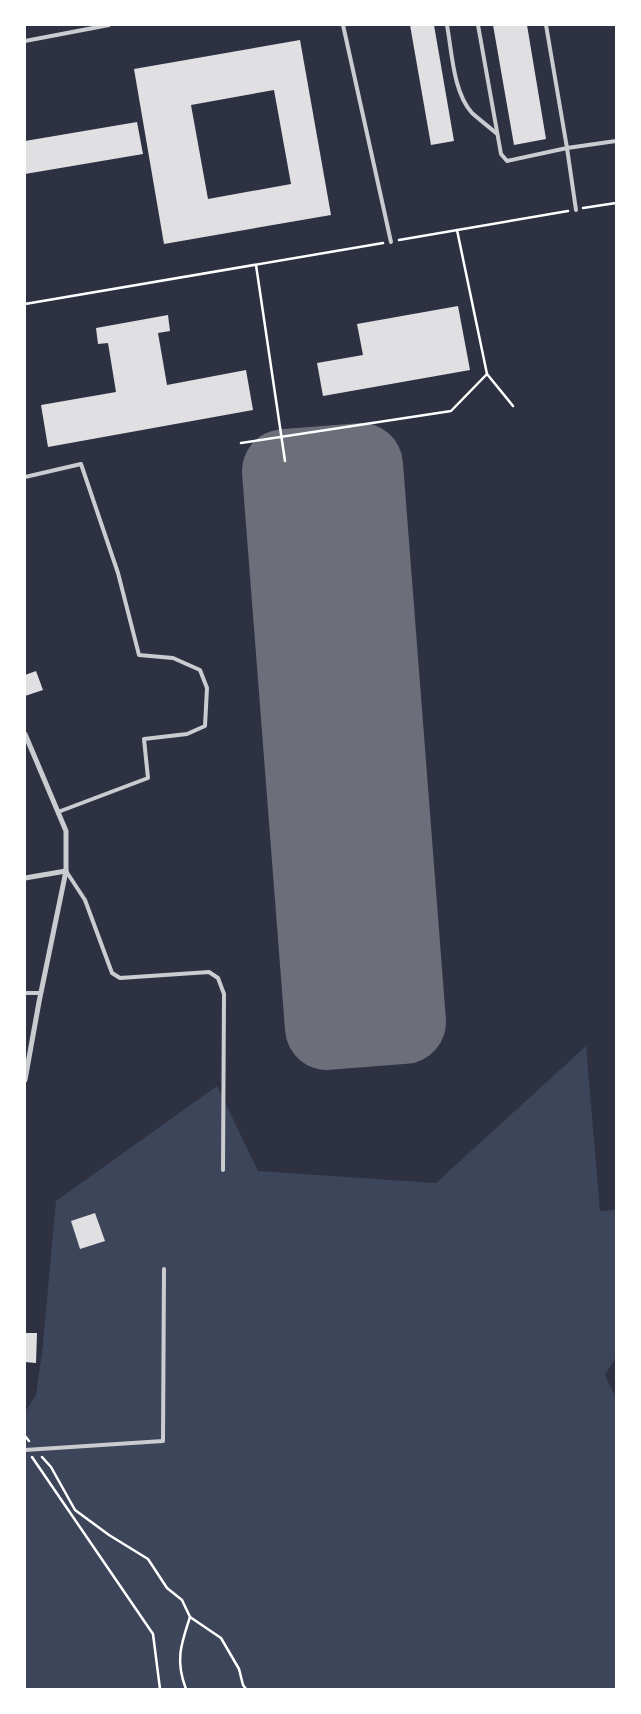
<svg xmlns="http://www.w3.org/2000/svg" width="641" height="1714" font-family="'PT Sans Narrow',sans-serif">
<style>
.green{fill:#3c4559}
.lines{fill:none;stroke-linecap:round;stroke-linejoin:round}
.runway{stroke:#6c6f7a;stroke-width:84}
.building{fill:#e0e0e3;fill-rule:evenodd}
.path{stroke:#fff;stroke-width:2.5}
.service{stroke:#caccd0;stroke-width:4}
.minor{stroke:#caccd0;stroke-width:5}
</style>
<rect width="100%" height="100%" fill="#2d3142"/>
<path class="green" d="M586,1046L600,1211L616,1210V1357L605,1375L616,1398V1689H25V1412L36,1395L43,1344L56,1201L217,1086L258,1171L436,1183Z"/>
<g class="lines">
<path class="runway" d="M361,465L404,1022L327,1028L284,471Z"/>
</g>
<g class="building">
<path d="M410,25H434L454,141L431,145Z"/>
<path d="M493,25H527L546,139L514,145Z"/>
<path d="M300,40L331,215L164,244L134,69ZM274,90L291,184L208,199L191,105Z"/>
<path d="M137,122L143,154L25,174V141Z"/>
<path d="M458,306L470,370L323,396L317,363L363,355L357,324Z"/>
<path d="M168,315L170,331L158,333L167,385L246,370L253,410L48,447L41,405L116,392L108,343L98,344L96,328Z"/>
<path d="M36,671L43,690L25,696V675Z"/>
<path d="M95,1213L105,1241L80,1249L71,1221Z"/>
<path d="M25,1333H37L36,1363L25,1362Z"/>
</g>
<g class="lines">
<g class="path">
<path d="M583,208L616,203"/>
<path d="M457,230L487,374L513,406"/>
<path d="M399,240L568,211"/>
<path d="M256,265L285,461"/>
<path d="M25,304L383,243"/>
<path d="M241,443L451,411L487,374"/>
<path d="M25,1436L29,1441"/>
<path d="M32,1457L153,1634L160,1689"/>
<path d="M42,1457L51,1467L75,1510L109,1535L148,1559L167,1588L182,1600L190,1617L221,1638L239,1669L243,1685L246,1689"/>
<path d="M186,1689C175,1661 181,1644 190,1617"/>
</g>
<g class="service">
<path d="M343,25L391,242"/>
<path d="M447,25C452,52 453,92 472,113C480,120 489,127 496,133"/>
<path d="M478,25L501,154L507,161L567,148L616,141"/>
<path d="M546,25L567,148L576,210"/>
<path d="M25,41L109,25"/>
<path d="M25,477L81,464L118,573L139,655L173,658L200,670L207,688L205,726L187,734L144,739L148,778L58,812"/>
<path d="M66,871L85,900L112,973L120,978L209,972L218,978L224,994L223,1170"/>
<path d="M25,993H40"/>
<path d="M25,1450L163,1441L164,1269"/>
</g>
<g class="minor">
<path d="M25,734L66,831V871L39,1002L25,1080"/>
<path d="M25,878L66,871"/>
</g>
</g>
<rect width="641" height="1714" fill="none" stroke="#ffffff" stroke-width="52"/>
</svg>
